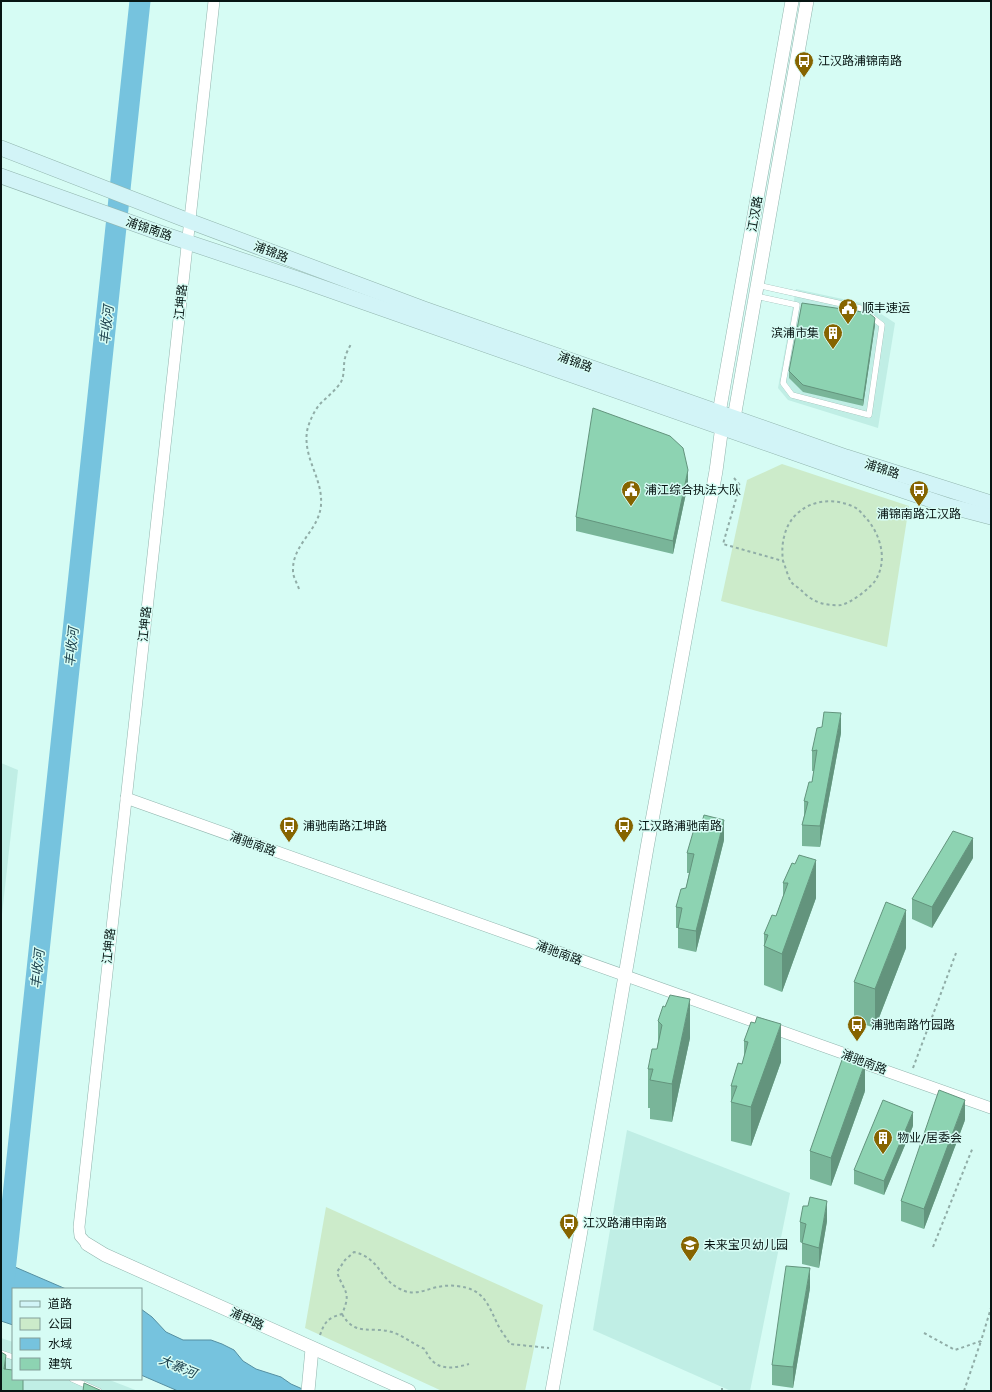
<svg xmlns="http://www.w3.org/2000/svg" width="992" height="1392" font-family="Signika,'Noto Sans SC',sans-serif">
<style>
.built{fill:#c0eee5}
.green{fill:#ccebca}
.water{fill:#76c3de;stroke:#558fa1}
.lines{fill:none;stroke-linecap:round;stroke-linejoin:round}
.river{stroke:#76c3de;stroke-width:21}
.service-casing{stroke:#92b5ae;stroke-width:6}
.minor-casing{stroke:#92b5ae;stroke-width:12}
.tertiary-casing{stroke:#92b5ae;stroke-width:14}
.secondary-casing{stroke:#92b5ae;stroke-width:16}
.path{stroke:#90ada7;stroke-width:2;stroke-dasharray:3 3;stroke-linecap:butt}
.service{stroke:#fff;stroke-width:5.5}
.minor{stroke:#fff;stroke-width:11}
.tertiary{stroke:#fff;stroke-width:13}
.secondary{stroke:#d2f4f7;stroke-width:15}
.wall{fill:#79b599}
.shaded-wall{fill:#63947d}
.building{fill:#8dd3b2;stroke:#63947d}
.labels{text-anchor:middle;stroke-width:3;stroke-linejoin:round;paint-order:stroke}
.poi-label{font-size:12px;fill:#071513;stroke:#d6fcf4;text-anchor:start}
.street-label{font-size:12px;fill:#071513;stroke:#d6fcf4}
.water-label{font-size:13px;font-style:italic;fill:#1d414d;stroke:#d6fcf4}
</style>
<rect width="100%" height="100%" fill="#d6fcf4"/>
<g class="built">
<path d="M796,289L866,304L895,323L878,428L788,400L778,388Z"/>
<path d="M1,763L18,770L1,923Z"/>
<path d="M627,1130L790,1193L750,1391H731L593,1330Z"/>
<path d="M1,1338L13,1342V1379H107L138,1391H1Z"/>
</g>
<g class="green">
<path d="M782,464L909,506L887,647L721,601L747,480Z"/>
<path d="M326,1207L543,1305L525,1391H442L305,1328Z"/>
</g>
<g class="water">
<path d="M1,1261L66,1289H13V1325L1,1321Z"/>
<path d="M141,1309L152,1317L166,1332L183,1340H211L222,1344L234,1350L243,1361L256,1369L281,1377L291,1384L307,1391H178L141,1375Z"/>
</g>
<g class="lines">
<path class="river" d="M3,1290L140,1"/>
<defs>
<g id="service">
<path d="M756,296L797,305L783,383L792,395L869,415L882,325L860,308L757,285"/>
<path d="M1,1353L13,1357"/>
<path d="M72,1379L99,1391"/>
</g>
<g id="minor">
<path d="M126,798L848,1055L869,1065L991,1108"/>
<path d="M87,1244L80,1236L79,1227L214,1"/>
</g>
<g id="tertiary">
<path d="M727,423L734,418L807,1"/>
<path d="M87,1244L105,1255L409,1391"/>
<path d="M308,1391L312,1349"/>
<path d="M552,1391L579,1242L647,848L716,471L722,426L719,413L792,1"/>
</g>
<g id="secondary">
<path d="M1,148L189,221L424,309L846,457L991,503"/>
<path d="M1,176L163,234L298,279L860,476L949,506L991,517"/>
</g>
</defs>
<use href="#service" class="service-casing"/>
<use href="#minor" class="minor-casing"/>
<use href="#tertiary" class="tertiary-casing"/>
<use href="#secondary" class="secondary-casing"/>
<g class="path">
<path d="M734,478L740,485L723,544L783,561C786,568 788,578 792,583C795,586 799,588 802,591C805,594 809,598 814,600C820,604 833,606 841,605C851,603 869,589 875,581C888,561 881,536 867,519C863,515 859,509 854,507C826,493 791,505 784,537C782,545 782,553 783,561"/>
<path d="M299,589C297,583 293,577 293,571C292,544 319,531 321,505C323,478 303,459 307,431C309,422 314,411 320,404C327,397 336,390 341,382C345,374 343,366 345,358C346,353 349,348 351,344"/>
<path d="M913,1068L956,953"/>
<path d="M933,1247L973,1147"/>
<path d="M342,1314C355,1337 371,1326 392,1332C404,1336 413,1344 425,1349C433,1370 449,1370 469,1364"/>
<path d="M924,1333L955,1350L981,1341L991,1308"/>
<path d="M320,1335C325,1321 328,1318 342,1314C352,1291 344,1293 337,1272L345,1260L354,1252C380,1258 379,1279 400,1289C411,1295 421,1292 433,1288C441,1286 449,1285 457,1286C483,1289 487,1302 497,1323C500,1330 506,1337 510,1344L549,1348"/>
<path d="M722,1391V1387"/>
<path d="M964,1391L981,1341"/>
</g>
<use href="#service" class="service"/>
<use href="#minor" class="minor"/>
<use href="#tertiary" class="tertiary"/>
<use href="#secondary" class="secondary"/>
</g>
<g class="wall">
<path d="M875,325L863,406L803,392L789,378V371Z"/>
<path d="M688,484L673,554L576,531V517Z"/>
<path d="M841,733L820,847L802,846V825L804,816V801L812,782L814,771H812V751Z"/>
<path d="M724,840L696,952L678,948V928H676V907L686,888L689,873H687V853Z"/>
<path d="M973,858L932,928L912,919V899Z"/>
<path d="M792,863L816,898L782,992L764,985V934L776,916L783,896V883Z"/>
<path d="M906,948L875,1028L854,1021V982Z"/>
<path d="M658,1021L690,1038L672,1122L650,1119V1108H648V1069L657,1049L658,1042Z"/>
<path d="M751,1022L781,1062L751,1146L731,1141V1086L742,1064L744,1058V1041Z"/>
<path d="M865,1091L831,1186L810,1179V1151Z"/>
<path d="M965,1120L924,1229L901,1221V1201Z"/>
<path d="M913,1126L884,1195L854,1184V1170Z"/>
<path d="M827,1221L819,1268L802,1264V1243L800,1242V1222Z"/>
<path d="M810,1288L793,1388L772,1385V1365Z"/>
</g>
<g class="shaded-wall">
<path d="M875,318V325L863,406V400Z"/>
<path d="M688,470V484L673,554V541Z"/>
<path d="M841,713V733L820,847V826Z"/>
<path d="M724,820V840L696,952V931Z"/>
<path d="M973,838V858L932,928V907Z"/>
<path d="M816,860V898L782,992V954Z"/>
<path d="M906,910V948L875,1028V989Z"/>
<path d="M690,999V1038L672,1122V1084Z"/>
<path d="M781,1024V1062L751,1146V1107Z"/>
<path d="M865,1063V1091L831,1186V1158Z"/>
<path d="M965,1100V1120L924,1229V1209Z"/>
<path d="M913,1112V1126L884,1195V1181Z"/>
<path d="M827,1201V1221L819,1268V1248Z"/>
<path d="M810,1268V1288L793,1388V1367Z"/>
<path d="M6,1355V1369L4,1383V1369Z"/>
</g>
<g class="building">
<path d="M802,303L869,313L875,318L863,400L803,385L789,371Z"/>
<path d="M593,408L670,436L683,448L688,470L673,541L576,517Z"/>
<path d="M824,712L841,713L820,826L802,825L808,802L804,801L809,782H812L817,750L812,751L817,728L822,727Z"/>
<path d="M704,815L724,820L696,931L678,928L682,908L676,907L681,889L686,888L694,854L687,853L694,829H700Z"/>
<path d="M953,831L973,838L932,907L912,899Z"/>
<path d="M799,855L816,860L782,954L764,946L768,935L764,934L772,915L776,916L788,883H783L792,863L795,864Z"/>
<path d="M886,902L906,910L875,989L854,982Z"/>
<path d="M670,995L690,999L672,1084L650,1080L653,1069H648L652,1049H657L662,1025L658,1021L663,1006L665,1007Z"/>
<path d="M757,1017L781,1024L751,1107L731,1102L737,1086H731L738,1063L742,1064L748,1042L744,1041L751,1022L755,1023Z"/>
<path d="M843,1057L865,1063L831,1158L810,1151Z"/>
<path d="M939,1090L965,1100L924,1209L901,1201Z"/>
<path d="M883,1100L913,1112L884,1181L854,1170Z"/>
<path d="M810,1197L827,1201L819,1248L802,1243L806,1224L800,1222L803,1206H808Z"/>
<path d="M786,1266L810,1268L793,1367L772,1365Z"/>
<path d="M1,1352L6,1355L4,1369L13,1370V1379H23V1391H1Z"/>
<path d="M84,1383L102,1391H83Z"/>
</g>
<defs>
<symbol id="bus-pin" viewBox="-11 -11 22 30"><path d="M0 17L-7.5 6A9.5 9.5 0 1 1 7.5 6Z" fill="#866400" stroke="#d6fcf4"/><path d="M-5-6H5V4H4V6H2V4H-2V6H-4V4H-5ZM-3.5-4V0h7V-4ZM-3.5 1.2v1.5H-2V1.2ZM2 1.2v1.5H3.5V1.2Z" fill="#fff"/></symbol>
<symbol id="civic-pin" viewBox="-11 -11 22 30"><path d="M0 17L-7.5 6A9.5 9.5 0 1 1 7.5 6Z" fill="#866400" stroke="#d6fcf4"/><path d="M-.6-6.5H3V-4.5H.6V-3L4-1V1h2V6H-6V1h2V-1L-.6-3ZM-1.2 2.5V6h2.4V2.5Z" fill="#fff"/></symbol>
<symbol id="building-pin" viewBox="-11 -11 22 30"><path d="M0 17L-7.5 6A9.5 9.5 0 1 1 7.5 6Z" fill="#866400" stroke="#d6fcf4"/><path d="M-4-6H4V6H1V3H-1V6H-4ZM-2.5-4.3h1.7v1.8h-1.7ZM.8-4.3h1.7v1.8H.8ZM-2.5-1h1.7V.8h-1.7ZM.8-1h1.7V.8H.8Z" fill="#fff"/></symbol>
<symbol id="school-pin" viewBox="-11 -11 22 30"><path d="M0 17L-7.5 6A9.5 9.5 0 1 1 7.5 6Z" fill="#866400" stroke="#d6fcf4"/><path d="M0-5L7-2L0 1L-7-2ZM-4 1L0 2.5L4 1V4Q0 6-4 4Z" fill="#fff"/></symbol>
</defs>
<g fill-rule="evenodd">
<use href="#bus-pin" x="793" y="50" width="22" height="30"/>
<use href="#civic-pin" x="837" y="297" width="22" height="30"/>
<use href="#building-pin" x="822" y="322" width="22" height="30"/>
<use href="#civic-pin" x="620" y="479" width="22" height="30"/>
<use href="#bus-pin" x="908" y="479" width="22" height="30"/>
<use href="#bus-pin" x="278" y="815" width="22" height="30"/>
<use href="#bus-pin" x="613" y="815" width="22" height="30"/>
<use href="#bus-pin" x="846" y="1014" width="22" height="30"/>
<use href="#building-pin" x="872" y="1127" width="22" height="30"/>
<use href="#bus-pin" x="558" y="1212" width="22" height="30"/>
<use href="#school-pin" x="679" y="1234" width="22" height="30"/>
</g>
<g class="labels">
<g class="poi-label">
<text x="818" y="65">江汉路浦锦南路</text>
<text x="862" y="312">顺丰速运</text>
<text x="819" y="337" text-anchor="end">滨浦市集</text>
<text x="645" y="494">浦江综合执法大队</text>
<text x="919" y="518" text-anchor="middle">浦锦南路江汉路</text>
<text x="303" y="830">浦驰南路江坤路</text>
<text x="638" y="830">江汉路浦驰南路</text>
<text x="871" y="1029">浦驰南路竹园路</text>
<text x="897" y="1142">物业/居委会</text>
<text x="583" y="1227">江汉路浦申南路</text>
<text x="704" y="1249">未来宝贝幼儿园</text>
</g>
<g class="street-label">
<text transform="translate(755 214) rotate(-80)" y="4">江汉路</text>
<text transform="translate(149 229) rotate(19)" y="4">浦锦南路</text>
<text transform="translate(271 252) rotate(21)" y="4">浦锦路</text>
<text transform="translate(181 302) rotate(-84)" y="4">江坤路</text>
<text transform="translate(575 362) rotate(20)" y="4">浦锦路</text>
<text transform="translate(882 469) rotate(18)" y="4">浦锦路</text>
<text transform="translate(145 624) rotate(-84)" y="4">江坤路</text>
<text transform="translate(253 844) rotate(20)" y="4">浦驰南路</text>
<text transform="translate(109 946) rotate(-84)" y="4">江坤路</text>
<text transform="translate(559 953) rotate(20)" y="4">浦驰南路</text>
<text transform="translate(864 1062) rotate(21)" y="4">浦驰南路</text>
<text transform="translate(247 1319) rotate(24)" y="4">浦申路</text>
</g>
<g class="water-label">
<text transform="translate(106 325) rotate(-84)" y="5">丰收河</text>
<text transform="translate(71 647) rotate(-84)" y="5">丰收河</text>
<text transform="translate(37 969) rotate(-84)" y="5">丰收河</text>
<text transform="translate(178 1366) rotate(23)" y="5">大寨河</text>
</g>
</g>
<rect width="992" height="1392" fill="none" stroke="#071513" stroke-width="4"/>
<rect x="12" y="1288" width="130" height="92" fill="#d6fcf4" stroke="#83a09a"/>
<rect x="20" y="1301" width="20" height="6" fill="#d2f4f7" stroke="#83a09a"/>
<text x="48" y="1308" font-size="12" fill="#071513">道路</text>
<rect x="20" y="1318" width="20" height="12" fill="#ccebca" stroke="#83a09a"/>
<text x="48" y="1328" font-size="12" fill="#071513">公园</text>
<rect x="20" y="1338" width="20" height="12" fill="#76c3de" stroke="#83a09a"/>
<text x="48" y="1348" font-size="12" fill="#071513">水域</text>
<rect x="20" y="1358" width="20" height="12" fill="#8dd3b2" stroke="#83a09a"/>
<text x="48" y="1368" font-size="12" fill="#071513">建筑</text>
</svg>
